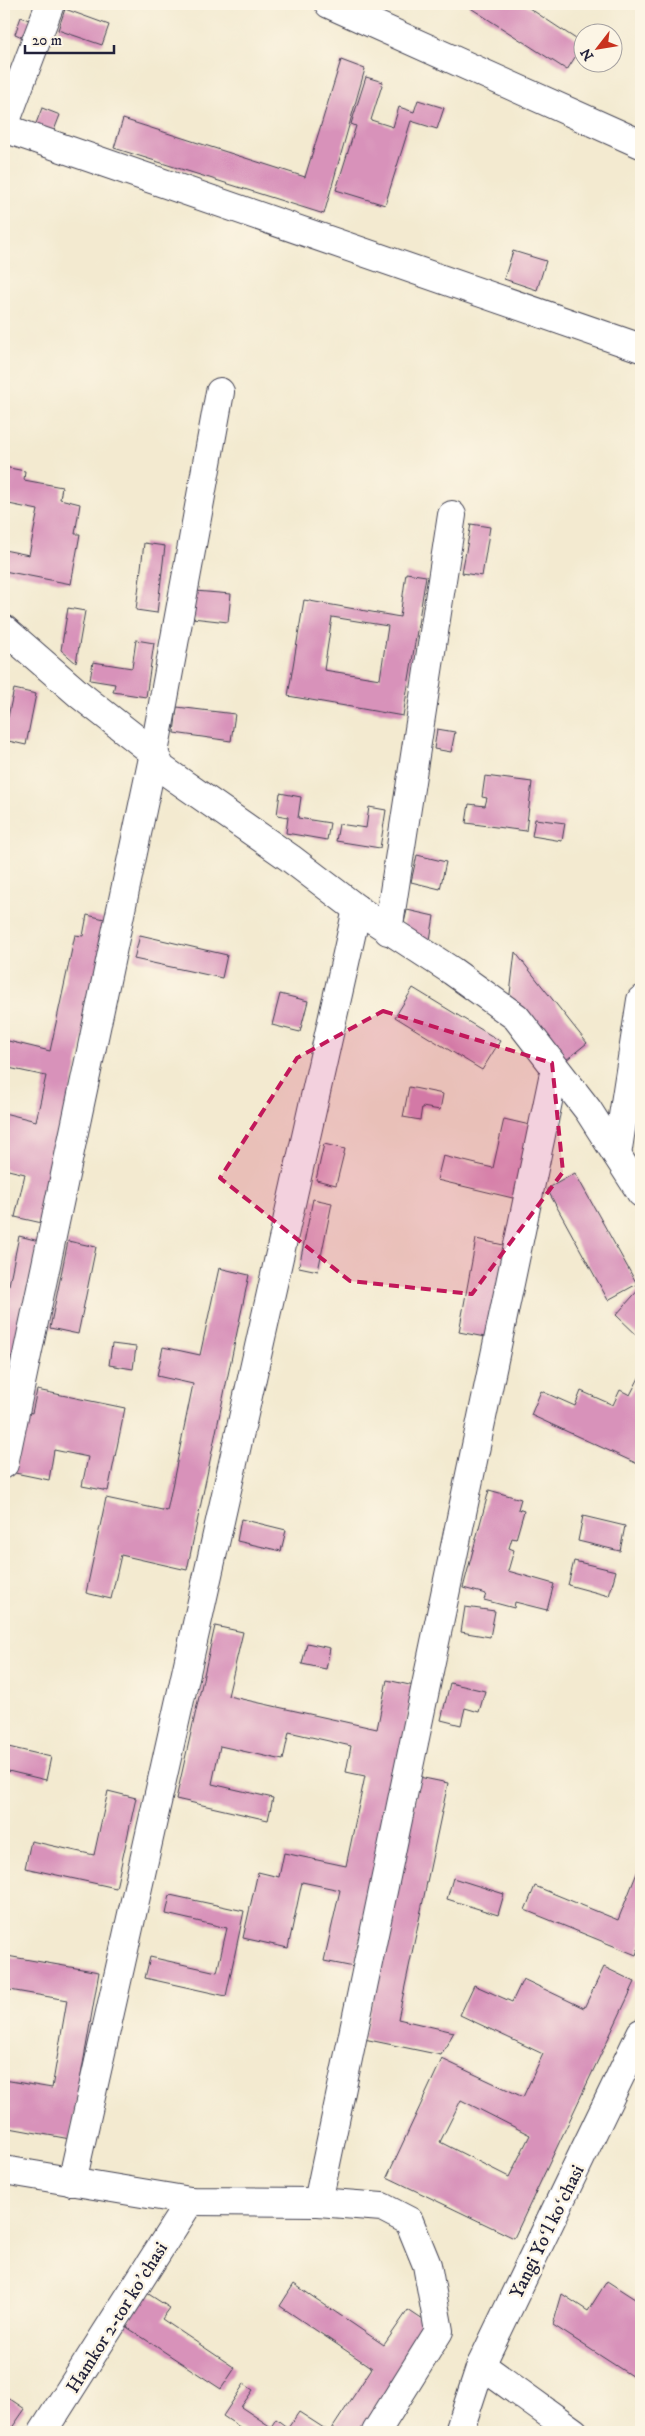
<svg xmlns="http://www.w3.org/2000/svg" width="645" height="2436" font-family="'IM FELL DW Pica',serif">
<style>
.building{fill:#d892ba;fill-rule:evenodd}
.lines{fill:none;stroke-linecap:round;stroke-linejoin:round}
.minor-casing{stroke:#414051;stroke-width:30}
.minor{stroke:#fff;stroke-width:28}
.marked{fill:#c2185b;fill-opacity:0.2;stroke:#c2185b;stroke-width:4;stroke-dasharray:10 6;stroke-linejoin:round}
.labels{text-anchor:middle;stroke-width:5;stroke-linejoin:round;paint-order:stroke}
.street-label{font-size:19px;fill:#22223b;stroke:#fcf5e5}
</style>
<rect width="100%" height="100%" fill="#fcf5e5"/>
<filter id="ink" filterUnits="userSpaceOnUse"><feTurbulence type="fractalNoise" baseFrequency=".02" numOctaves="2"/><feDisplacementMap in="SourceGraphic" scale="10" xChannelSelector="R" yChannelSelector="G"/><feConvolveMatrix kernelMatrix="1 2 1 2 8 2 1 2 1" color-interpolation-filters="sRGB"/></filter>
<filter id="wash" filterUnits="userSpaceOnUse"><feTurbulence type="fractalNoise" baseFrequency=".0096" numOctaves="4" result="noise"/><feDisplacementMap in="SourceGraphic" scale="20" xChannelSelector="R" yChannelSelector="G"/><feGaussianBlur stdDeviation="1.12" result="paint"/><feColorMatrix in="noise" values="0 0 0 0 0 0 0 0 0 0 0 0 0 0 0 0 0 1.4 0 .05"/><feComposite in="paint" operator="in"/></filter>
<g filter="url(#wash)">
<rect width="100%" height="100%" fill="#f3ead0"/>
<g id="blocks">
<g class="building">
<path d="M471,4H523L582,43V46L567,70L469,7Z"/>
<path d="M65,9L109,25L102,45L58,30Z"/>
<path d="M21,17L34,22L27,39L15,34Z"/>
<path d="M341,60L365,69L324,214L114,148L123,119L305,177Z"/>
<path d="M366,77L383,82L371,120L393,127L399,107L414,112L418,100L444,108L437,129L411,121L385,205L336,190L356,126L351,124Z"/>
<path d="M42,108L60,115L53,133L35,126Z"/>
<path d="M513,251L546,261L537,290L504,279Z"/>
<path d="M4,467L25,471L24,480L62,487L60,499L80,504L75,534H80L71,584L4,571V550L29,555L38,510L4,503Z"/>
<path d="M471,524L490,527L482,576L462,573Z"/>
<path d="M144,543L165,546L157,613L136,610Z"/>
<path d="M406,573L426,576L403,716L288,696L304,600L400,617ZM332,617L388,626L380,679L324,670Z"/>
<path d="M195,591L231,594L228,622L192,618Z"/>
<path d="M68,608L85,611L76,663L61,650Z"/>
<path d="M136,640L154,643L146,697L113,692L115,684L90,680L93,662L132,668Z"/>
<path d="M14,689L36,694L26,745L4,740V716L8,717Z"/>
<path d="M177,707L235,714L231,741L174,733Z"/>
<path d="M437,729L455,732L451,752L434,749Z"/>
<path d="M485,776L532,782L526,831L466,823L469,804L485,806L487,798L482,797Z"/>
<path d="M280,793L301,797L298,818L330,823L327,840L286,833L288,817L277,815Z"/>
<path d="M369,807L386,810L380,848L336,841L339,824L366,828Z"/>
<path d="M535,819L565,823L562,841L532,836Z"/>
<path d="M417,855L446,862L440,889L411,882Z"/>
<path d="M407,910L434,916L428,952L401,936Z"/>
<path d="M87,915L109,920L42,1223L15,1217L25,1174L4,1169V1113L36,1121L46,1076L4,1067V1040L50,1051L75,935L83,936Z"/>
<path d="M140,935L227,955L222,978L134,959Z"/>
<path d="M515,952L587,1043L560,1065L509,1002Z"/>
<path d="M413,988L500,1041L482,1070L395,1017Z"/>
<path d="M280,994L308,1001L300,1032L272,1025Z"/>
<path d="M409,1087L443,1094L440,1110L422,1107L420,1120L403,1117Z"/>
<path d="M504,1119L534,1126L517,1199L437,1180L443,1156L493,1168Z"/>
<path d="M324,1144L345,1149L336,1185L316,1180Z"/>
<path d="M575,1173L637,1284L608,1300L547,1189Z"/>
<path d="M313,1199L332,1203L318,1271L299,1267Z"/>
<path d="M19,1236L39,1241L15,1357L4,1355V1284L9,1285Z"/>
<path d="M476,1239L508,1246L490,1338L459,1332Z"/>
<path d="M68,1241L96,1247L78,1334L50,1328Z"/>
<path d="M219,1268L249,1275L187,1570L121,1555L111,1599L86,1593L106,1498L167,1511L193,1384L157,1376L163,1347L200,1355Z"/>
<path d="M641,1287V1339L616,1315Z"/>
<path d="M112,1344L136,1347L133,1369L109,1365Z"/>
<path d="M641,1374L640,1465L531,1415L541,1391L575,1406L581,1391L613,1405L620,1390L630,1395Z"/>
<path d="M37,1390L125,1408L108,1491L82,1486L88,1457L54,1450L49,1480L15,1473L28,1412L32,1413Z"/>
<path d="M489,1490L521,1499L518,1509L524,1511L516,1539L512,1538L509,1548L514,1550L508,1571L554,1584L547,1610L515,1602L514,1608L484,1600L486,1594L463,1588Z"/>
<path d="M583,1516L625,1526L620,1551L578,1541Z"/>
<path d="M241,1519L286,1530L281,1551L237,1541Z"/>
<path d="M574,1561L616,1571L609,1596L568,1585Z"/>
<path d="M465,1607L495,1611L490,1637L461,1632Z"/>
<path d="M215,1626L243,1632L228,1696L377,1729L387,1680L414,1686L354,1967L324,1961L340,1890L302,1882L288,1948L243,1938L258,1872L279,1877L284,1853L346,1866L365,1776L346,1772L351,1746L289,1732L283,1760L220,1746L212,1784L273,1798L268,1820L176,1799Z"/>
<path d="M307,1643L330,1648L326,1669L302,1664Z"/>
<path d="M450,1683L485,1691L479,1712L465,1708L461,1725L441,1720Z"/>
<path d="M4,1746L51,1757L46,1780L4,1770Z"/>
<path d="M419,1777L448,1783L398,2019L454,2032L441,2055L364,2039Z"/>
<path d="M108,1791L136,1798L116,1888L25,1868L31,1841L94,1855Z"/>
<path d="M641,1863V1941L636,1955L525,1910L535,1886L618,1920Z"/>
<path d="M453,1878L504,1894L498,1915L447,1899Z"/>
<path d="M170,1895L244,1911L226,1996L145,1978L150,1957L217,1972L227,1928L166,1914Z"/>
<path d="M7,1956L99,1972L70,2139L4,2127V2080L52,2088L67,2000L4,1989Z"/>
<path d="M604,1967L635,1982L514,2238L387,2177L442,2059L523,2097L543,2054L460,2015L474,1985L512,2002L523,1979L584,2008ZM461,2100L530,2135L509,2177L440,2142Z"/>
<path d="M607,2281L641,2303V2382L553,2325L562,2294L588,2311Z"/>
<path d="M294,2284L384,2345L408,2310L435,2328L365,2432H247L223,2416L244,2384L253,2390L241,2407L271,2427L276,2419L288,2428L299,2412L330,2432L372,2368L280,2306Z"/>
<path d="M147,2293L170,2308L162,2319L235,2368L221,2389L125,2326Z"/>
<path d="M4,2395L25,2409L9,2432H4Z"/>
</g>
</g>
</g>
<g filter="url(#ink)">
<use href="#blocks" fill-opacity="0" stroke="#414051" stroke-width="1"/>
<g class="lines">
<defs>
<g id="minor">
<path d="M329,4L641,144"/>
<path d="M4,126L50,4"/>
<path d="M4,128L641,348"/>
<path d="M4,629L80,695L154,753L161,768L290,858L357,909L452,971L516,1017L588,1110L641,1193"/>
<path d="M388,931L452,515"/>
<path d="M617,1155L641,1000"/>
<path d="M4,1464L154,753L220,392"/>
<path d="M4,2170L190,2201L318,2202L382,2207L409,2221L427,2265L439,2331L376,2432"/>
<path d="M72,2182L357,909"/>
<path d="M318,2202L555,1068"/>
<path d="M481,2365L574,2432"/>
<path d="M43,2432L190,2201"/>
<path d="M459,2432L481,2365L641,2033"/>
</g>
</defs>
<use href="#minor" class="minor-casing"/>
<use href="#minor" class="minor"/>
</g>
</g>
<path class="marked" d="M383,1011L552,1063L563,1172L472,1294L350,1281L220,1178L297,1058Z"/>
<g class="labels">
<g class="street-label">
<text transform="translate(546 2231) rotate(-64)" y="7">Yangi Yoʻl koʻchasi</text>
<text transform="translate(116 2317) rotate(-58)" y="7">Hamkor 2-tor koʼchasi</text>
</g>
</g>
<rect width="645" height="2436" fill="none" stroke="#fcf5e5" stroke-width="20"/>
<g transform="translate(598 48) rotate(239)"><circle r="24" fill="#fcf5e5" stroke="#a5a1a1"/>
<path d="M0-4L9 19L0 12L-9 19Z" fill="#c8321e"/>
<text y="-8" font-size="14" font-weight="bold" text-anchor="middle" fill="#22223b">N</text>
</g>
<path d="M25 45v8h89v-8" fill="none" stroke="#22223b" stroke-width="2.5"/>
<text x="32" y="45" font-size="15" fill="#22223b" stroke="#fcf5e5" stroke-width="4" paint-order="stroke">20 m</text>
</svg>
